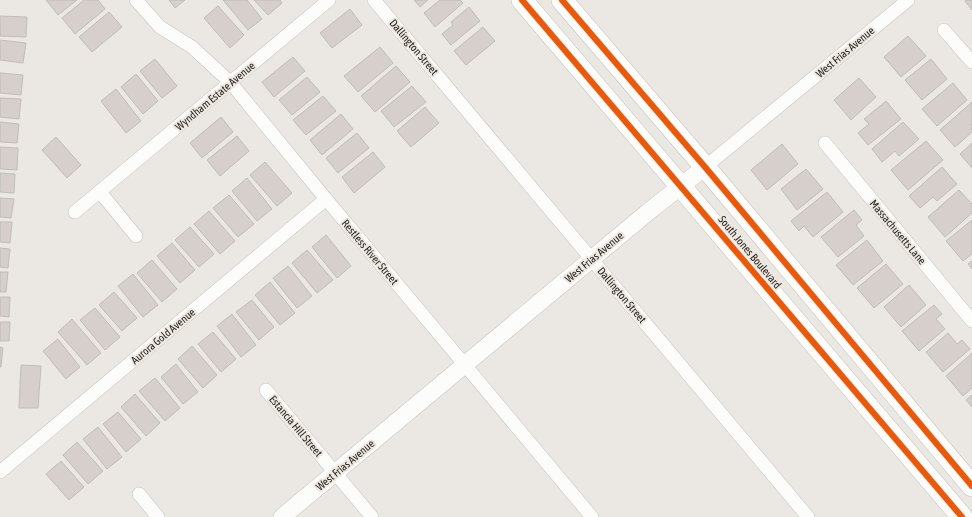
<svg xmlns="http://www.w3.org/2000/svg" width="972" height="517" font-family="'Asap Condensed',sans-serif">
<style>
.building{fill:#d7cfcb;stroke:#bfbcba}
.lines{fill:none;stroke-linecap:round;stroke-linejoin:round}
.minor-casing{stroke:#c5c3bf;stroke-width:14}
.tertiary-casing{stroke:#c5c3bf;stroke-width:18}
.primary-casing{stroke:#c5c3bf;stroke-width:22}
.minor{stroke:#fcfcfb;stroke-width:13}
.tertiary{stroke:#fcfcfb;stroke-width:17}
.primary{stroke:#fcfcfb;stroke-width:21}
.cycleway-casing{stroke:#eee8e1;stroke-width:8}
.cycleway{stroke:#e8590c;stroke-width:6}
.labels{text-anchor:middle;stroke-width:4;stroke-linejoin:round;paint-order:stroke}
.street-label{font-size:11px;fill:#211f1c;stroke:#eee8e1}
</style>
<rect width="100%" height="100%" fill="#ebe8e4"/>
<g class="building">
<path d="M46,0H77L58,15Z"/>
<path d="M84,0H98L105,9L75,34L62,18Z"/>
<path d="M169,0H185L175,8Z"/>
<path d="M223,0H247L262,19L248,30Z"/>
<path d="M254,0H280L282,3L268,15Z"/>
<path d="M414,0H428L420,7Z"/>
<path d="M440,0H460L463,3L435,27L424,13Z"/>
<path d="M966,0H972V10L965,1Z"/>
<path d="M218,6L244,35L230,48L204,18Z"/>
<path d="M469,7L480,21L451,45L442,34L453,25L451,22Z"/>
<path d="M350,9L362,25L332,48L320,33Z"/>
<path d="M109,12L122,27L92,52L79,37Z"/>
<path d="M0,16L27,17L26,37L0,36Z"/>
<path d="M483,27L495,41L466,65L454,51Z"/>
<path d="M908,36L926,56L901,77L884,57Z"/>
<path d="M0,40L26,43L23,63L0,60Z"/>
<path d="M380,47L393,63L358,92L344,76Z"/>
<path d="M293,57L305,71L274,97L262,82Z"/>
<path d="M155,59L177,86L162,98L140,71Z"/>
<path d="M931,59L947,79L922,100L905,80Z"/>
<path d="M396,66L410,82L375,112L361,96Z"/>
<path d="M0,73L23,75L21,95L0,93Z"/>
<path d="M136,74L158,101L143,114L121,87Z"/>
<path d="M307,77L320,92L292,115L279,100Z"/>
<path d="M859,78L876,97L851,120L834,100Z"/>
<path d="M953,83L967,100L937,126L922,109Z"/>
<path d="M412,86L426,102L394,127L381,111Z"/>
<path d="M116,89L141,121L126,133L101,101Z"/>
<path d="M323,96L336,111L306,135L293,120Z"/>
<path d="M0,98L21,99L19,119L0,117Z"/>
<path d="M886,101L901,119L868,145L858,133L869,124L864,119Z"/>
<path d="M972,102V124L971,125L972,127V132L955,147L940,130Z"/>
<path d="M425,107L439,123L411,147L397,131Z"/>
<path d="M341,114L353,129L322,155L310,140Z"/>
<path d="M221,117L233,132L202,158L190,143Z"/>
<path d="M0,122L19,124L17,143L0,142Z"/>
<path d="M903,122L919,139L899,156L895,151L882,162L872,149Z"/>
<path d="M357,133L369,148L338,173L326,158Z"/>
<path d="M237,136L249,151L220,176L207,160Z"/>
<path d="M56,137L81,165L67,178L42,150Z"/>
<path d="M926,141L943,160L908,190L891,170Z"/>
<path d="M972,143V168L960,154Z"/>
<path d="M782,144L798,164L767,190L751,170Z"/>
<path d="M0,147L18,148L17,170L0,169Z"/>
<path d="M373,152L385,167L354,193L342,177Z"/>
<path d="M265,162L292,193L277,206L250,175Z"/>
<path d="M942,167L957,184L937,201L933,197L920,208L909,196Z"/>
<path d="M806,169L823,189L797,210L781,189Z"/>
<path d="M0,173L15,174L14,193L0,192Z"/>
<path d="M247,178L272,209L257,221L232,191Z"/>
<path d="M959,190L972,204V213L945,237L928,217Z"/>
<path d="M827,192L843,212L813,237L804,226L799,231L791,221Z"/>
<path d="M229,195L254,224L238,237L213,208Z"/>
<path d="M0,198L14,199L11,218L0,217Z"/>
<path d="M854,210L862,220L856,225L864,236L838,257L821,237Z"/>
<path d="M209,211L235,241L220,254L194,224Z"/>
<path d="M972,220V254L963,261L946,241Z"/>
<path d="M0,222H12L10,243L0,242Z"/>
<path d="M190,227L214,254L199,267L175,240Z"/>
<path d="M326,235L351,266L337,278L312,247Z"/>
<path d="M867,240L883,261L853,285L836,265Z"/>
<path d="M172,243L195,270L180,283L157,256Z"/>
<path d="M0,248L10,249L8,268L0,267Z"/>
<path d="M307,250L333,280L317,293L292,263Z"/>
<path d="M152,260L177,289L162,302L137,273Z"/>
<path d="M972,261V269L968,264Z"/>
<path d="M886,264L903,284L874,308L857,288Z"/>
<path d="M288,266L312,296L297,308L273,278Z"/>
<path d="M0,272H8L6,292H0Z"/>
<path d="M133,274L158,305L143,317L118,286Z"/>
<path d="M270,282L295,313L280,325L255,295Z"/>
<path d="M909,285L926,305L901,327L884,307Z"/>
<path d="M114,292L137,318L122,331L99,305Z"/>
<path d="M0,297H10L9,317L0,316Z"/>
<path d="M252,300L274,327L259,340L236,312Z"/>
<path d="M934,305L942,314L936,319L945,329L919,351L902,331Z"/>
<path d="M95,308L120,337L105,350L80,320Z"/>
<path d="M232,314L256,345L241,357L217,326Z"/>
<path d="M72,319L101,353L87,365L58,332Z"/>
<path d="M0,322H10L9,341H0Z"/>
<path d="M213,332L236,359L221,372L198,344Z"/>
<path d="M948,333L957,344L962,340L970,349L943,372L926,352Z"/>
<path d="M58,339L80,367L66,379L43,351Z"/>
<path d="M192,346L217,375L203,388L178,359Z"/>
<path d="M0,347L3,348L1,367H0Z"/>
<path d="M972,353V388L963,396L946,376Z"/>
<path d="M176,364L198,392L183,404L161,377Z"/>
<path d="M21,365L41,366L38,408H19Z"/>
<path d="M155,378L180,408L165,421L139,391Z"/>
<path d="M135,394L160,423L146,436L121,407Z"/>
<path d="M972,395V407L966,400Z"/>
<path d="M118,412L141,439L126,452L103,424Z"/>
<path d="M98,427L122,457L107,469L83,439Z"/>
<path d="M77,442L103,471L88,484L63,455Z"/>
<path d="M61,461L84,487L69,500L46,474Z"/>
</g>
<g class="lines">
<defs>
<g id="minor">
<path d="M136,0L160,27L192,47L230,82L326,199L592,517"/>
<path d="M374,0L808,517"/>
<path d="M944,30L972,62"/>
<path d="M825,143L972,321"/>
<path d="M705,167L908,0"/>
<path d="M100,192L136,236"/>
<path d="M75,212L329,0"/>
<path d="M266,390L372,517"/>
<path d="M0,472L326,199"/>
<path d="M139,494L158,517"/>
</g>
<path id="tertiary" d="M282,517L648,212L705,167"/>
<g id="primary">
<path d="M522,0L962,517"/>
<path d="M562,0L705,167L972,486"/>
</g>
</defs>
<use href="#minor" class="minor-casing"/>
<use href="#tertiary" class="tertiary-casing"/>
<use href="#primary" class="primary-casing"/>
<use href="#minor" class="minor"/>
<use href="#tertiary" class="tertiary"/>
<use href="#primary" class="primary"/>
<defs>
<g id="cycleway">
<path d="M522,0L962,517"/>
<path d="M562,0L705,167L972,486"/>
</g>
</defs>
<use href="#cycleway" class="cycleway-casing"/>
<use href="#cycleway" class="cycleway"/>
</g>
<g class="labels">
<g class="street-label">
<text transform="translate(414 47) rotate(50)" y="4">Dallington Street</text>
<text transform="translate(845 52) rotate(-40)" y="4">West Frias Avenue</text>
<text transform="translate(215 96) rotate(-40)" y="4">Wyndham Estate Avenue</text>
<text transform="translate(898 232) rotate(50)" y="4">Massachusetts Lane</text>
<text transform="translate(370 252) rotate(50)" y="4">Restless River Street</text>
<text transform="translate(750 252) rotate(50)" y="4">South Jones Boulevard</text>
<text transform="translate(594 257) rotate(-40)" y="4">West Frias Avenue</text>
<text transform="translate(622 295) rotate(50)" y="4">Dallington Street</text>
<text transform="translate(163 336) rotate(-40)" y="4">Aurora Gold Avenue</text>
<text transform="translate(296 426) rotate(50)" y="4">Estancia Hill Street</text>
<text transform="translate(345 465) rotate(-40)" y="4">West Frias Avenue</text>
</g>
</g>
</svg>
